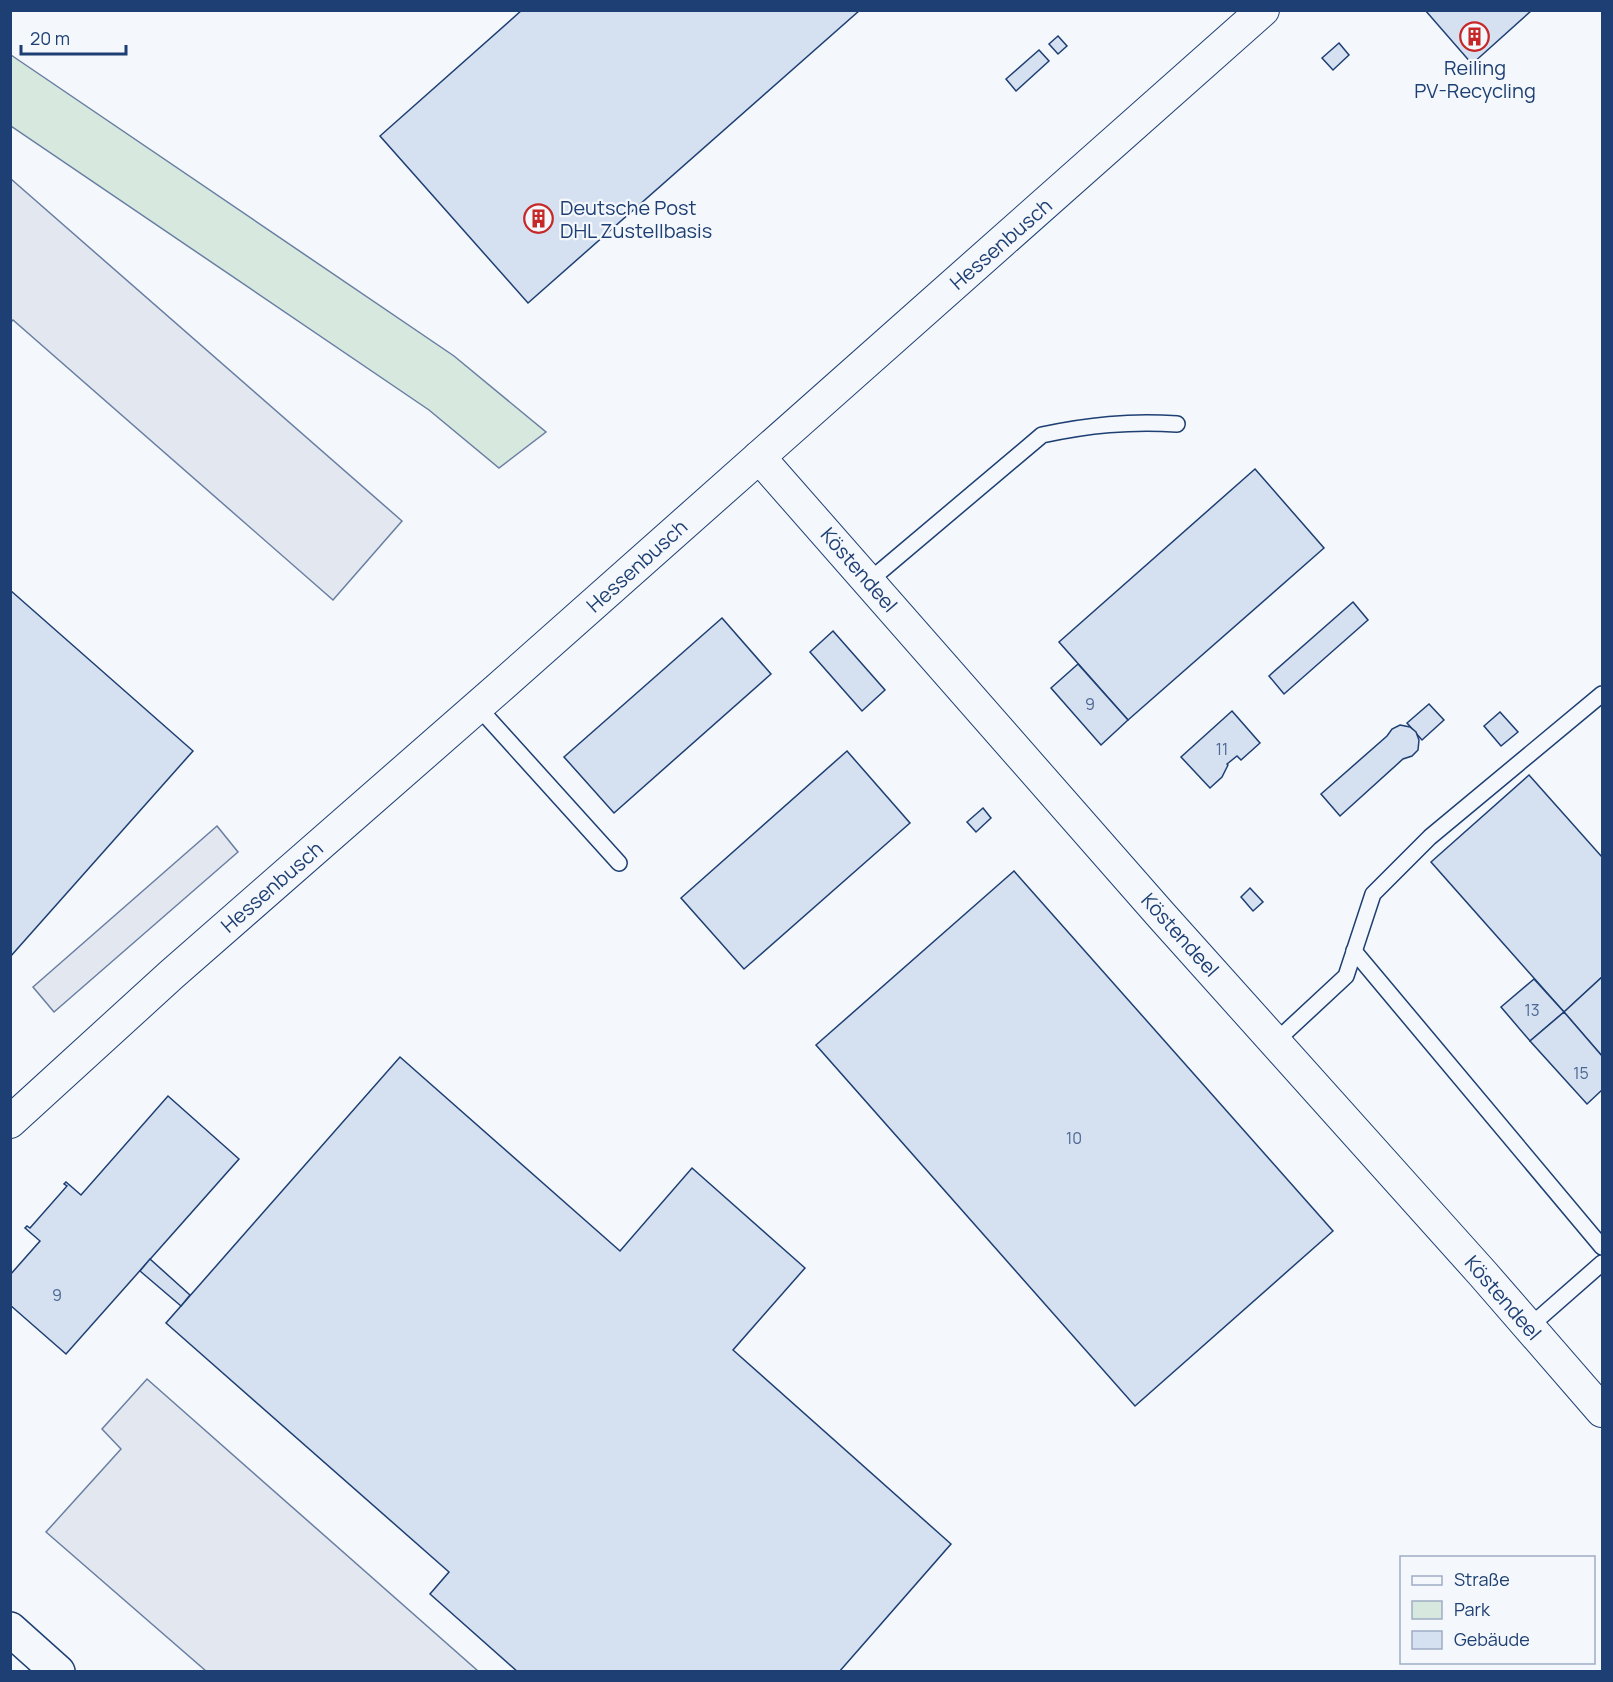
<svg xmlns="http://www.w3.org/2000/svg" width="1613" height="1682" font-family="Manrope,sans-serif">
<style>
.green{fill:#d7e8df;stroke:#687fa3;stroke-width:1.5}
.parking{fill:#e3e8f0;stroke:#687fa3;stroke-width:1.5}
.building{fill:#d5e0f0;stroke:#1d3f73;stroke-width:1.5}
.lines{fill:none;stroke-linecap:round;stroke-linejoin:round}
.lane-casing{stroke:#1d3f73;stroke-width:18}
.street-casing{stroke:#1d3f73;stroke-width:34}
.secondary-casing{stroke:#1d3f73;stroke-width:36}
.lane{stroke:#f4f7fb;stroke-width:15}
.street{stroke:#f4f7fb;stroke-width:32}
.secondary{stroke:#f4f7fb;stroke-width:33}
.labels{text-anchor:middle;stroke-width:4.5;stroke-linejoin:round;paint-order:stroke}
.number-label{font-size:16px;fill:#4b6792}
.poi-label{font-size:20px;fill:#1d3f73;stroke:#f4f7fb}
.street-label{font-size:20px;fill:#1d3f73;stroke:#f4f7fb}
</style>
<rect width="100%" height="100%" fill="#f4f7fb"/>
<path class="green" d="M11,55L454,356L546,432L499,468L429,410L11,126Z"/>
<g class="parking">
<path d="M11,179L402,521L333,600L13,320L11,322Z"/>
<path d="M217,826L238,852L54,1012L33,987Z"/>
<path d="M147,1379L478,1671H206L46,1532L121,1449L102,1429Z"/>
</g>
<g class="building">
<path d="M522,10H860L528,303L380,136Z"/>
<path d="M1425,10H1532L1472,64Z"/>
<path d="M1058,36L1067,46L1058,54L1049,44Z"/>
<path d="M1339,43L1349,55L1333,70L1322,58Z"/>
<path d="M1039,50L1049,61L1016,91L1006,79Z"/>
<path d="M1255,469L1324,548L1128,720L1059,642Z"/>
<path d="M10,590L193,751L10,957Z"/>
<path d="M1353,602L1368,620L1284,694L1269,676Z"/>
<path d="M722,618L771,674L614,813L564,757Z"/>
<path d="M833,631L885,690L862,711L810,652Z"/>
<path d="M1078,664L1128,720L1101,745L1051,688Z"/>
<path d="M1429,704L1444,720L1422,740L1407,723Z"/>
<path d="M1232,711L1260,743L1241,760L1237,756L1227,764L1228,765L1222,777L1210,788L1181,757Z"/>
<path d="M1500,712L1518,732L1501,746L1484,726Z"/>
<path d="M1400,725L1410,727L1416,732L1419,740L1418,750L1412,756L1403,759L1340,816L1321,794L1387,736L1392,729Z"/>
<path d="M847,751L910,823L744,969L681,898Z"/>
<path d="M1529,775L1602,857V977L1564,1012L1431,862Z"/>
<path d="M983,808L991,818L976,832L967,822Z"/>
<path d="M1014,871L1333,1231L1135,1406L816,1045Z"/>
<path d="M1250,888L1263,902L1253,911L1241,897Z"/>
<path d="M1602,977V1056L1564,1012Z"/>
<path d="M1534,979L1564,1012L1530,1041L1501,1007Z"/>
<path d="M1564,1012L1602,1056V1090L1587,1104L1530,1041Z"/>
<path d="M400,1057L620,1251L692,1168L805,1268L733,1350L951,1544L839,1672H518L430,1594L449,1572L166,1323Z"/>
<path d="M168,1096L239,1159L66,1354L10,1305V1275L40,1241L25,1228L27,1226L30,1228L67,1186L64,1184L66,1182L81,1195Z"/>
<path d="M150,1259L190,1295L181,1306L140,1271Z"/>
</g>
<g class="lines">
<defs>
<g id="lane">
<path d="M869,581L1042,435C1089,425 1129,421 1177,424"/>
<path d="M478,707L619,863"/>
<path d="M1354,951L1602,1247"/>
<path d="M1275,1042L1346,976L1373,894L1430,837L1602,694"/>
<path d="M1529,1327L1602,1263"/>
</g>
<g id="street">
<path d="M759,457L1161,915L1483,1274L1602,1411"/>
<path d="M10,1122L171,975L500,687L1263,10"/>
</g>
<path id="secondary" d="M10,1629L58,1672"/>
</defs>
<use href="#lane" class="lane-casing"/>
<use href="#street" class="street-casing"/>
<use href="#secondary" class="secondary-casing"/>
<use href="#lane" class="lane"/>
<use href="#street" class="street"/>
<use href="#secondary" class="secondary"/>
</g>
<defs>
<symbol id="building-ring" viewBox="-11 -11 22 22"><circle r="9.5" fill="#f4f7fb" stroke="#c62828" stroke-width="1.5"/><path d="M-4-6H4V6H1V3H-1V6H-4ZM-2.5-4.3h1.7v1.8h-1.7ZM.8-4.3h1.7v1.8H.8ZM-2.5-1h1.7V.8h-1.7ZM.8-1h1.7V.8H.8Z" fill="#c62828"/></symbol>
</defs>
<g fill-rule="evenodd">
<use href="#building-ring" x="1458" y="20" width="33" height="33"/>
<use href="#building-ring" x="522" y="202" width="33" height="33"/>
</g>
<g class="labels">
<g class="number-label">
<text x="1090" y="710">9</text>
<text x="1222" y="755">11</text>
<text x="1532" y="1016">13</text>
<text x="1581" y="1079">15</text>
<text x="1074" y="1144">10</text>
<text x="57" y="1301">9</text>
</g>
<g class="poi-label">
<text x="1475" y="75">Reiling<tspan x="1475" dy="23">PV-Recycling</tspan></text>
<text x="560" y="215" text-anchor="start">Deutsche Post<tspan x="560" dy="23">DHL Zustellbasis</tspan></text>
</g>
<g class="street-label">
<text transform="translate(1001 244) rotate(-41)" y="7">Hessenbusch</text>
<text transform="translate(637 566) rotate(-42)" y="7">Hessenbusch</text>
<text transform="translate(859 570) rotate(49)" y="7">Köstendeel</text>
<text transform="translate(272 887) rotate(-41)" y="7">Hessenbusch</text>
<text transform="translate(1180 935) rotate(48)" y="7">Köstendeel</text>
<text transform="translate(1503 1298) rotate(49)" y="7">Köstendeel</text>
</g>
</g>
<rect width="1613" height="1682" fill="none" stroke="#1d3f73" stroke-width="24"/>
<rect x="1400" y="1556" width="195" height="108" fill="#f4f7fb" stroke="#9eadc5" stroke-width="1.5"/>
<rect x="1412" y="1576" width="30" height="9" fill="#f4f7fb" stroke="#9eadc5" stroke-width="1.5"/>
<text x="1454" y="1586" font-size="18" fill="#1d3f73">Straße</text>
<rect x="1412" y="1601" width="30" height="18" fill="#d7e8df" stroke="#9eadc5" stroke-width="1.5"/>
<text x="1454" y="1616" font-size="18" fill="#1d3f73">Park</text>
<rect x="1412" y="1631" width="30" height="18" fill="#d5e0f0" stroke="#9eadc5" stroke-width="1.5"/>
<text x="1454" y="1646" font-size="18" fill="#1d3f73">Gebäude</text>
<path d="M21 45v9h105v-9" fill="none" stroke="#1d3f73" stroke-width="3"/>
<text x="30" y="45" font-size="18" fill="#1d3f73" stroke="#f4f7fb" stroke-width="4.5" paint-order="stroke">20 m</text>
</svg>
